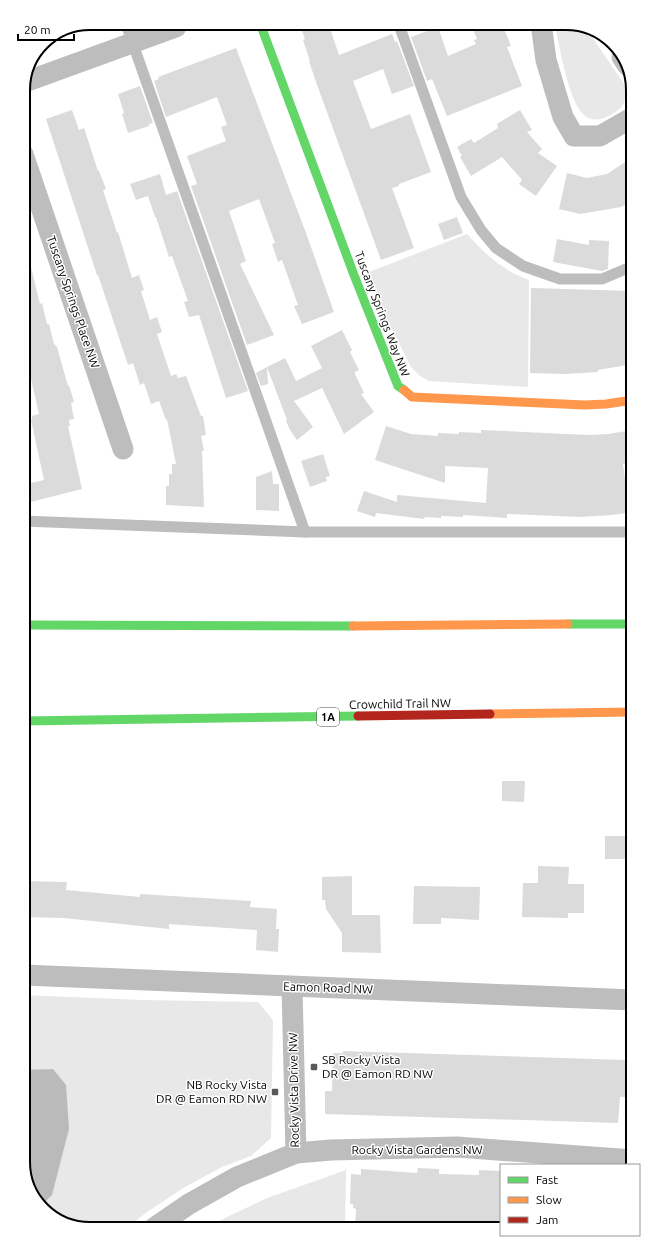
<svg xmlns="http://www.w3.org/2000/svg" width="656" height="1252" font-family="Ubuntu,sans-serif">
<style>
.green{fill:#e8e8e8}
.water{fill:#bababa}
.building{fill:#dbdbdb}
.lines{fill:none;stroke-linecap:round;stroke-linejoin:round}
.lane{stroke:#bdbdbd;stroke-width:11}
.street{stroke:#bdbdbd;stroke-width:21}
.fast{stroke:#63d668;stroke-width:9}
.slow{stroke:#ff974d;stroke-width:9}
.jam{stroke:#b3261e;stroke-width:9}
.poi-dot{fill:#595959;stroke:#fff;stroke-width:1.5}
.labels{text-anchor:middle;stroke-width:3;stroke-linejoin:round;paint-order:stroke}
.shield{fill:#fff;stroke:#4c4c4c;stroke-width:1}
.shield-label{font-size:11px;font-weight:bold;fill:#000}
.street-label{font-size:12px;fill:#000;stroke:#fff}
.poi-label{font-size:12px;fill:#000;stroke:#fff;text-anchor:start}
.rim{fill:none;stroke:#000;stroke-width:2}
</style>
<rect width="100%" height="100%" fill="#fff"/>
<g class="green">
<path d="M555,23H571L586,28L624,84C626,90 627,98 623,105C614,116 594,126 583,114C569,101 558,43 555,23Z"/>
<path d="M467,234C486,255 502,270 529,280L528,387L429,381L420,376L411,367L380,305L369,272Z"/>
<path d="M23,995L143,1000L258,1002L273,1020L271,1138L251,1156L222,1167L185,1187L147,1212L127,1228L85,1229L52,1218L28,1188L23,1162Z"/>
<path d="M346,1170L345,1226L204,1228L267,1198Z"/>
</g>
<path class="water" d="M53,1069L66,1085L69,1129L52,1195L42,1205L28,1188L23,1162V1070Z"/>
<g class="building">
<path d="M471,24H502L511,46L507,47L522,86L447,116L432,79L427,81L411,37L438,27L448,56L476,44L474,40L477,39Z"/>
<path d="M329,25L339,55L392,34L395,42L397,41L414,86L392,94L383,69L353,81L371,129L410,114L431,172L399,184V186L392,188L414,248L381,260L316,82L309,61H310L303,40L305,39L300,26Z"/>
<path d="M236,48L306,233L334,312L302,324L294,306L298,305L282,260L278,262L272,244L275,243L259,199L229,211L246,261L240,264L274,335L247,345L191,186L197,184L187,156L226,141L221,127L227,125L217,97L166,117L154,81L159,79L158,77Z"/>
<path d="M140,86L153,123L149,124V126L128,133L122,114L124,113L118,94Z"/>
<path d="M72,110L79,130L84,128L98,171H99L106,189L103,190L117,233L118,232L132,278L139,275L144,290L141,291L150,320L157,317L162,332L157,334L171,376L176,374L178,378L186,376L201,416H203L206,435L201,436L204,451H202L204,507L166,505V486H169V474H172V464H176L167,419L166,420L159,401L151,404L144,383L140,385L133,363L128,365L98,275H97L46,119Z"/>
<path d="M520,110L532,130L527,132L542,149L538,153L557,166L536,196L519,184L522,180L502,157L471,176L460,157L462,156L457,147L471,139L474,143L498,128L497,124Z"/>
<path d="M633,157V200L621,207L580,214L559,209L567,173L587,178L607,174Z"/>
<path d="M160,174L166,195L177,191L248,391L226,398L199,315L189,317L184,302L188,301L172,256L169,257L156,217H155L148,196L136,200L130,184Z"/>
<path d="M457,217L463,233L444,240L438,224Z"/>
<path d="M557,239L589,245V240L609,241L608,269L602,271L553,262Z"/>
<path d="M23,259H29L40,304L42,303L47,324H49L54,344L57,347L68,386L69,385L74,402L71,403L74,419L69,420L70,426H68L82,489L23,504V485L44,480L31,420L32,419V416L39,414L23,344Z"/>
<path d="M531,288L633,291V364L598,370V372L565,374L530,373Z"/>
<path d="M342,330L352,350L350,352L359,370L355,372V374L364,393L361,394L374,412L344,434L322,388L294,401L313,427L297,440L290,430L286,421L287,420L267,367L285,358L296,381L322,368L311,346Z"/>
<path d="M267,367L268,384L261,386L256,373Z"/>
<path d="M386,426L411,434L438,436V433L459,434V432L481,433V430L589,435L608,434L633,430V462L623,464L627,493L633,491V512L612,515L580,517L507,514V518L463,515V517L441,516V518L425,517L424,519L376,513L375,517L357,511L364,491L397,502V495L486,503L488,468L445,466V483L375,460Z"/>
<path d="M323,454L330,476L326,477L327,481L310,487L301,461Z"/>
<path d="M272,471L273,484H279V511L256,510V477Z"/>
<path d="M502,781H525L524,802L502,801Z"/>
<rect x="605" y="836" width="23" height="23"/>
<path d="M538,866L569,867L568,884H584V913H568V918L522,917L523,883H538Z"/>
<path d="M352,876V915H380L381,953L342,952V933L326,909L325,900H322V877Z"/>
<path d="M23,881L67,882L66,890L140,897V894L251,901L250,907L277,909L276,929H279L278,952L256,950L257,930L169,924V929L64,918L23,917Z"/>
<path d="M414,886L480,887L479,920L441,918V924H413Z"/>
<path d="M343,1051L625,1060V1062H633V1097H620L618,1123L325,1114V1091H332L333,1053H343Z"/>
<path d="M418,1168L439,1169V1174L479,1175V1170L501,1171V1225H436L404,1224V1226H355L356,1209L353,1208V1204H350L351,1174L361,1175V1169L417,1173Z"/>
</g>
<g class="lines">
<g class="lane">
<path d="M399,25L461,197L481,230L496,248L523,266L560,279H602L633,266"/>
<path d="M23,521L305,532L127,27"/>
<path d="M305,532H633"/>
</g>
<g class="street">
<path d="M541,23L546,60L563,117L574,136H600L633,117"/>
<path d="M622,57L628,66"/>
<path d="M25,82L176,27"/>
<path d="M23,154L123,449"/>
<path d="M23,975L633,1000"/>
<path d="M296,1153L331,1150L457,1147L633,1160"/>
<path d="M154,1228L189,1204L237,1177L296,1153L292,987"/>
</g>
<g class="fast">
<path d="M261,26L354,275L398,386L404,390"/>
<path d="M568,624H633"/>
<path d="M23,625L353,626"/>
<path d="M23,721L358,716"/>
</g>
<g class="slow">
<path d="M404,390L412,397L585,405L606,404L633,400"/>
<path d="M353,626L568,624"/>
<path d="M490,714L633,712"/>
</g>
<path class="jam" d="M358,716L490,714"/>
</g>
<g class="poi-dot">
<rect x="310" y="1063" width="8" height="8" rx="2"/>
<rect x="271" y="1088" width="8" height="8" rx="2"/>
</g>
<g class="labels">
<rect class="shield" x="317" y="708" width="22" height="18" rx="3"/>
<g class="shield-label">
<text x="328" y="721">1A</text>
</g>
<g class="street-label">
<text transform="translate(73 302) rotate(71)" y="4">Tuscany Springs Place NW</text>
<text transform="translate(382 314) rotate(69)" y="4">Tuscany Springs Way NW</text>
<text transform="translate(400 704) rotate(-1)" y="4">Crowchild Trail NW</text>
<text transform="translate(328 988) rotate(2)" y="4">Eamon Road NW</text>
<text transform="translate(294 1090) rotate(-91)" y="4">Rocky Vista Drive NW</text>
<text x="417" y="1154">Rocky Vista Gardens NW</text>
</g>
<g class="poi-label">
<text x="322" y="1064">SB Rocky Vista<tspan x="322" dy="14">DR @ Eamon RD NW</tspan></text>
<text x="267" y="1089" text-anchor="end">NB Rocky Vista<tspan x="267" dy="14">DR @ Eamon RD NW</tspan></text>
</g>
</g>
<path d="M0 0H656V1252H0ZM90 30H566A60 60 0 0 1 626 90V1162A60 60 0 0 1 566 1222H90A60 60 0 0 1 30 1162V90A60 60 0 0 1 90 30Z" fill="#fff" fill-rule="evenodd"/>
<path class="rim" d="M90 30H566A60 60 0 0 1 626 90V1162A60 60 0 0 1 566 1222H90A60 60 0 0 1 30 1162V90A60 60 0 0 1 90 30Z"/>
<rect x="500" y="1164" width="140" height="72" fill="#ffffff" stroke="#999999"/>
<rect x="508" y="1177" width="20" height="6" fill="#63d668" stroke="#999999"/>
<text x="536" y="1184" font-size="12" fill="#000000">Fast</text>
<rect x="508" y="1197" width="20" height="6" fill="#ff974d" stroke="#999999"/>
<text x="536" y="1204" font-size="12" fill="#000000">Slow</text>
<rect x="508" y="1217" width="20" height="6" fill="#b3261e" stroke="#999999"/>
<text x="536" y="1224" font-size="12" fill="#000000">Jam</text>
<path d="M18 34v6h56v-6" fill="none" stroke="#000000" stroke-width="2"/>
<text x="24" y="34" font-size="12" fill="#000000" stroke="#ffffff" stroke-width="3" paint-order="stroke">20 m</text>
</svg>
